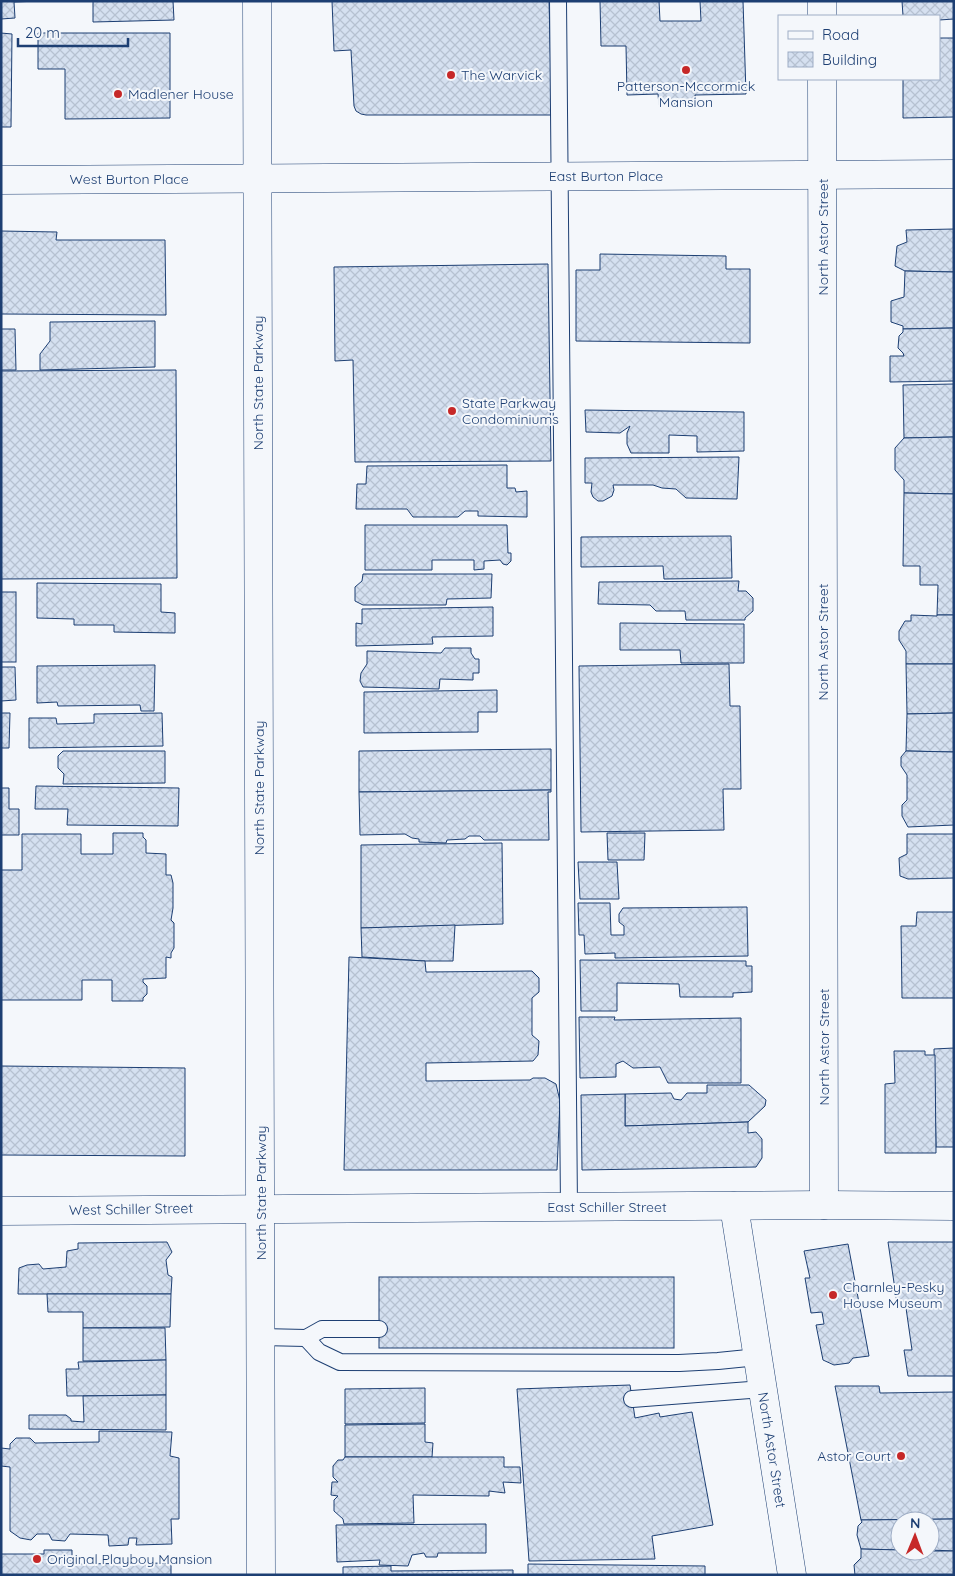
<svg xmlns="http://www.w3.org/2000/svg" width="955" height="1576" font-family="Quicksand,sans-serif">
<style>
.building{fill:url(#building-cross-hatch);stroke:#1d3f73}
.lines{fill:none;stroke-linecap:round;stroke-linejoin:round}
.service-casing{stroke:#1d3f73;stroke-width:18}
.minor-casing{stroke:#1d3f73;stroke-width:29}
.service{stroke:#f4f7fb;stroke-width:16}
.minor{stroke:#f4f7fb;stroke-width:28}
.poi-dot{fill:#c62828;stroke:#f4f7fb;stroke-width:2}
.labels{text-anchor:middle;stroke-width:4;stroke-linejoin:round;paint-order:stroke}
.poi-label{font-size:14px;fill:#1d3f73;stroke:#f4f7fb;text-anchor:start}
.street-label{font-size:14px;fill:#1d3f73;stroke:#f4f7fb}
</style>
<defs>
<pattern id="building-cross-hatch" width="8" height="8" patternUnits="userSpaceOnUse" patternTransform="scale(1.25)"><rect width="8" height="8" fill="#d5e0f0"/><path d="M0 0l8 8M0 8l8-8" fill="none" stroke="#b6c1d1"/></pattern>
</defs>
<rect width="100%" height="100%" fill="#f4f7fb"/>
<g class="building">
<path d="M1,1H39L14,2L15,18L1,19Z"/>
<path d="M93,1H173L174,20L93,22Z"/>
<path d="M332,1H549L552,115H366L361,114L356,111L354,106L351,50L334,51Z"/>
<path d="M600,1H659L660,21H701L700,1H743L746,94L695,95L696,103L659,105L658,94L627,95L626,46H601Z"/>
<path d="M902,1H954V19L939,20V16H903Z"/>
<path d="M1,33L12,34L11,127H1Z"/>
<path d="M38,33H170V118L65,119V69H38Z"/>
<path d="M939,38H954V117L903,118V79H939Z"/>
<path d="M954,229V272L905,271L895,266L897,246L907,242L906,230Z"/>
<path d="M1,231L57,232L56,240H165L166,315L1,314Z"/>
<path d="M600,254L726,256V269H750V343L576,341V270H600Z"/>
<path d="M548,264L551,461L355,462L353,360L335,361L334,267Z"/>
<path d="M905,271L954,272V328L903,329V326L891,322V301L904,297Z"/>
<path d="M155,321V367L40,370V354L50,341V322Z"/>
<path d="M954,328V381L890,382V356H904L903,353L898,348L899,336L903,332V329Z"/>
<path d="M1,329H15L16,370H1Z"/>
<path d="M176,370L177,578L1,579V371Z"/>
<path d="M954,384V437L904,438L903,385Z"/>
<path d="M585,410L744,412V451L697,452V436L669,435V453H631L627,444V433L630,426L620,433L586,432Z"/>
<path d="M954,437V494L904,493V480L895,470V448L904,438Z"/>
<path d="M739,457L737,499L686,498L676,489L662,488L653,485H613L614,490L612,496L603,501H598L593,497L591,492L592,483H585V458Z"/>
<path d="M507,465V488H515L516,492L527,491V517L478,516V511H465L458,517H413L407,509H356L357,484H366L367,466Z"/>
<path d="M904,493L954,494V615H937L938,585H920V566H903Z"/>
<path d="M365,525H507L508,553H511V561L507,565L503,564L500,560L484,561V569L474,570V560H432V570H365Z"/>
<path d="M731,536L732,578L664,579L663,566L581,567V537Z"/>
<path d="M363,574H492L491,598L447,599L446,605H363L355,601V587L362,581Z"/>
<path d="M739,581L738,591H746L753,598V611L745,618V620H686L685,611H656L650,605L598,604L599,582Z"/>
<path d="M37,583L161,584V612L175,613V633L114,632V625H74V619L37,618Z"/>
<rect x="1" y="592" width="15" height="70"/>
<path d="M493,607V636L432,637L433,644L356,646V623L362,624V609Z"/>
<path d="M911,615L937,616V615H954V664H906V651L899,640V631L905,621H911Z"/>
<path d="M620,623L744,624V663H681L680,650H620Z"/>
<path d="M445,648H471V653L475,659H479V673H473V680L440,679L439,689L363,687L360,681L361,673L367,664V651L441,653Z"/>
<path d="M729,664L730,706H740L741,789H723L724,830L581,832L579,666Z"/>
<path d="M906,664H954V713L907,714Z"/>
<path d="M155,665L154,711H141L140,705L58,706L57,702L37,703V666Z"/>
<path d="M1,667H15L16,700L1,701Z"/>
<path d="M497,690V712H478V732L364,733V692Z"/>
<path d="M1,713H10L9,748H1Z"/>
<path d="M162,713L163,746L29,748V718H56L57,724L94,723V714Z"/>
<path d="M954,713V752L906,751L907,714Z"/>
<path d="M551,749V790L359,792V751Z"/>
<path d="M63,751H165V783L63,784L64,774L58,768V756Z"/>
<path d="M906,751L954,752V825L908,827L902,816V805L907,800V775L901,766V757Z"/>
<path d="M36,786L179,788L178,826L67,825L68,809H35Z"/>
<path d="M1,788H9V809H19V835H1Z"/>
<path d="M551,790V792H548L549,840H484L480,836H469L465,839L447,840L446,843L419,842V839L412,838L405,834L360,835L359,792Z"/>
<path d="M113,833H143V837L146,840V853L166,854V875H171L173,883V908L171,920L174,923V948L171,953V958L166,957V978L143,979V982L147,986V994L143,998V1001H112V980H82V1000H1V870H22V834H81V854H113Z"/>
<path d="M607,833H645L644,860H608Z"/>
<path d="M907,834H954V878L908,879L900,876L899,858L907,854Z"/>
<path d="M502,843L503,924L361,928V845Z"/>
<path d="M578,862H617L619,899H580Z"/>
<path d="M578,903H610L611,935H624V926L619,922V914L623,908L747,907L748,956L615,958V953L585,954L584,935H579Z"/>
<path d="M917,912H954V998H902L901,926H916Z"/>
<path d="M455,925L453,961H425L362,957L361,928Z"/>
<path d="M349,957L425,961L426,972L532,971L539,978V992L532,998V1035L539,1041L538,1055L533,1061L426,1063V1081L530,1080L533,1078H545L556,1084L560,1101L557,1170H344Z"/>
<path d="M580,960L746,961V966H752V992L733,993V997H680L679,984L617,983V1011H581Z"/>
<path d="M579,1017H615L614,1020L741,1018V1083H668L660,1067L633,1068L623,1061L616,1064V1077L580,1078Z"/>
<path d="M954,1048V1147H936L934,1049Z"/>
<path d="M894,1051H925V1055H935L936,1153H885V1084L895,1083Z"/>
<path d="M1,1066L185,1068V1156L1,1155Z"/>
<path d="M707,1085H749L766,1100L765,1106L748,1122L625,1126V1094L671,1093L674,1099L681,1100L687,1093H707Z"/>
<path d="M625,1094V1126L748,1122V1133L756,1132L762,1139V1158L756,1167L582,1170L581,1095Z"/>
<path d="M167,1242L172,1252L166,1260L168,1275L172,1277L171,1294H18L19,1268L27,1265L39,1264L43,1269L66,1267L67,1251L78,1249V1243Z"/>
<path d="M888,1242H954V1376H908L904,1350H912L905,1301L897,1303Z"/>
<path d="M848,1244L869,1356L853,1358L849,1363L834,1365L823,1360L816,1325L824,1324L822,1312L811,1313L805,1278H810L804,1251Z"/>
<rect x="379" y="1277" width="295" height="71"/>
<path d="M47,1294H171L170,1327L83,1328V1312H48Z"/>
<path d="M83,1328H165L166,1360L83,1361Z"/>
<path d="M166,1360V1395L67,1396L66,1369H79L78,1362Z"/>
<path d="M630,1385L635,1418L659,1413L660,1417L692,1412L713,1525L652,1536L655,1559L529,1561L517,1389Z"/>
<path d="M835,1386H879L880,1393L954,1392V1519L861,1520Z"/>
<path d="M425,1388V1423L345,1424V1389Z"/>
<path d="M166,1395V1430L29,1429V1415H66L71,1419V1421L84,1422L83,1396Z"/>
<path d="M425,1424V1442L433,1443L432,1457H345V1425Z"/>
<path d="M99,1431L172,1432L170,1456L179,1458V1519H171L172,1544L136,1545L137,1538H129L128,1545L109,1546L108,1535L70,1534L65,1541L52,1540L49,1534H37L31,1540L20,1538L10,1531V1467L1,1466V1448L10,1449V1444L16,1438H30L35,1443L99,1442Z"/>
<path d="M345,1457H504V1467H520L521,1483L503,1482L505,1493L489,1491V1496L413,1495L414,1523L344,1524L343,1519L334,1511V1500L338,1496L331,1495L332,1482H338L333,1477V1466L338,1460H343Z"/>
<path d="M954,1519V1551L930,1550V1521H900V1550L861,1549L857,1535L858,1526L862,1522L861,1520Z"/>
<path d="M486,1524V1553H438L437,1557H426L424,1553L412,1555L408,1566L379,1565L380,1560L337,1562L336,1525Z"/>
<path d="M861,1549L900,1550V1551H954V1575H855L854,1565L861,1558Z"/>
<path d="M44,1550H72V1564L171,1563V1575H1V1554H44Z"/>
<path d="M528,1564L705,1566V1575H528Z"/>
<path d="M391,1566V1571L513,1570V1575H343V1567Z"/>
</g>
<g class="lines">
<defs>
<g id="service">
<path d="M558,1L569,1207"/>
<path d="M261,1337L306,1338L322,1329H379"/>
<path d="M306,1338L319,1352L340,1362L679,1363L718,1361L758,1357"/>
<path d="M632,1399L763,1389"/>
</g>
<g id="minor">
<path d="M257,1L261,1575"/>
<path d="M822,1V16"/>
<path d="M822,79L824,1205"/>
<path d="M1,180L954,174"/>
<path d="M734,1206L792,1575"/>
<path d="M1,1211L824,1205L954,1206"/>
</g>
</defs>
<use href="#service" class="service-casing"/>
<use href="#minor" class="minor-casing"/>
<use href="#service" class="service"/>
<use href="#minor" class="minor"/>
</g>
<g class="poi-dot">
<circle cx="686" cy="70" r="5"/>
<circle cx="451" cy="75" r="5"/>
<circle cx="118" cy="94" r="5"/>
<circle cx="452" cy="411" r="5"/>
<circle cx="833" cy="1295" r="5"/>
<circle cx="901" cy="1456" r="5"/>
<circle cx="37" cy="1559" r="5"/>
</g>
<g class="labels">
<g class="poi-label">
<text x="461" y="80">The Warvick</text>
<text x="686" y="91" text-anchor="middle">Patterson-Mccormick<tspan x="686" dy="16">Mansion</tspan></text>
<text x="128" y="99">Madlener House</text>
<text x="462" y="408">State Parkway<tspan x="462" dy="16">Condominiums</tspan></text>
<text x="843" y="1292">Charnley-Pesky<tspan x="843" dy="16">House Museum</tspan></text>
<text x="891" y="1461" text-anchor="end">Astor Court</text>
<text x="47" y="1564">Original Playboy Mansion</text>
</g>
<g class="street-label">
<text x="606" y="181">East Burton Place</text>
<text x="129" y="184">West Burton Place</text>
<text transform="translate(823 237) rotate(-90)" y="5">North Astor Street</text>
<text transform="translate(258 383) rotate(-90)" y="5">North State Parkway</text>
<text transform="translate(823 642) rotate(-90)" y="5">North Astor Street</text>
<text transform="translate(259 788) rotate(-90)" y="5">North State Parkway</text>
<text transform="translate(824 1047) rotate(-90)" y="5">North Astor Street</text>
<text transform="translate(261 1193) rotate(-90)" y="5">North State Parkway</text>
<text x="607" y="1212">East Schiller Street</text>
<text transform="translate(131 1209) rotate(-1)" y="5">West Schiller Street</text>
<text transform="translate(772 1450) rotate(81)" y="5">North Astor Street</text>
</g>
</g>
<rect width="955" height="1576" fill="none" stroke="#1d3f73" stroke-width="5"/>
<rect x="778" y="15" width="162" height="65" fill="#f4f7fb" stroke="#9eadc5"/>
<rect x="788" y="31" width="25" height="8" fill="#f4f7fb" stroke="#9eadc5"/>
<text x="822" y="40" font-size="15" fill="#1d3f73">Road</text>
<rect x="788" y="52" width="25" height="15" fill="url(#building-cross-hatch)" stroke="#9eadc5"/>
<text x="822" y="65" font-size="15" fill="#1d3f73">Building</text>
<g transform="translate(915 1536) rotate(1)"><circle r="24" fill="#f4f7fb" stroke="#9eadc5"/>
<path d="M0-4L9 19L0 12L-9 19Z" fill="#c62828"/>
<text y="-8" font-size="14" font-weight="bold" text-anchor="middle" fill="#1d3f73">N</text>
</g>
<path d="M18 38v8h110v-8" fill="none" stroke="#1d3f73" stroke-width="2.5"/>
<text x="25" y="38" font-size="15" fill="#1d3f73" stroke="#f4f7fb" stroke-width="4" paint-order="stroke">20 m</text>
</svg>
